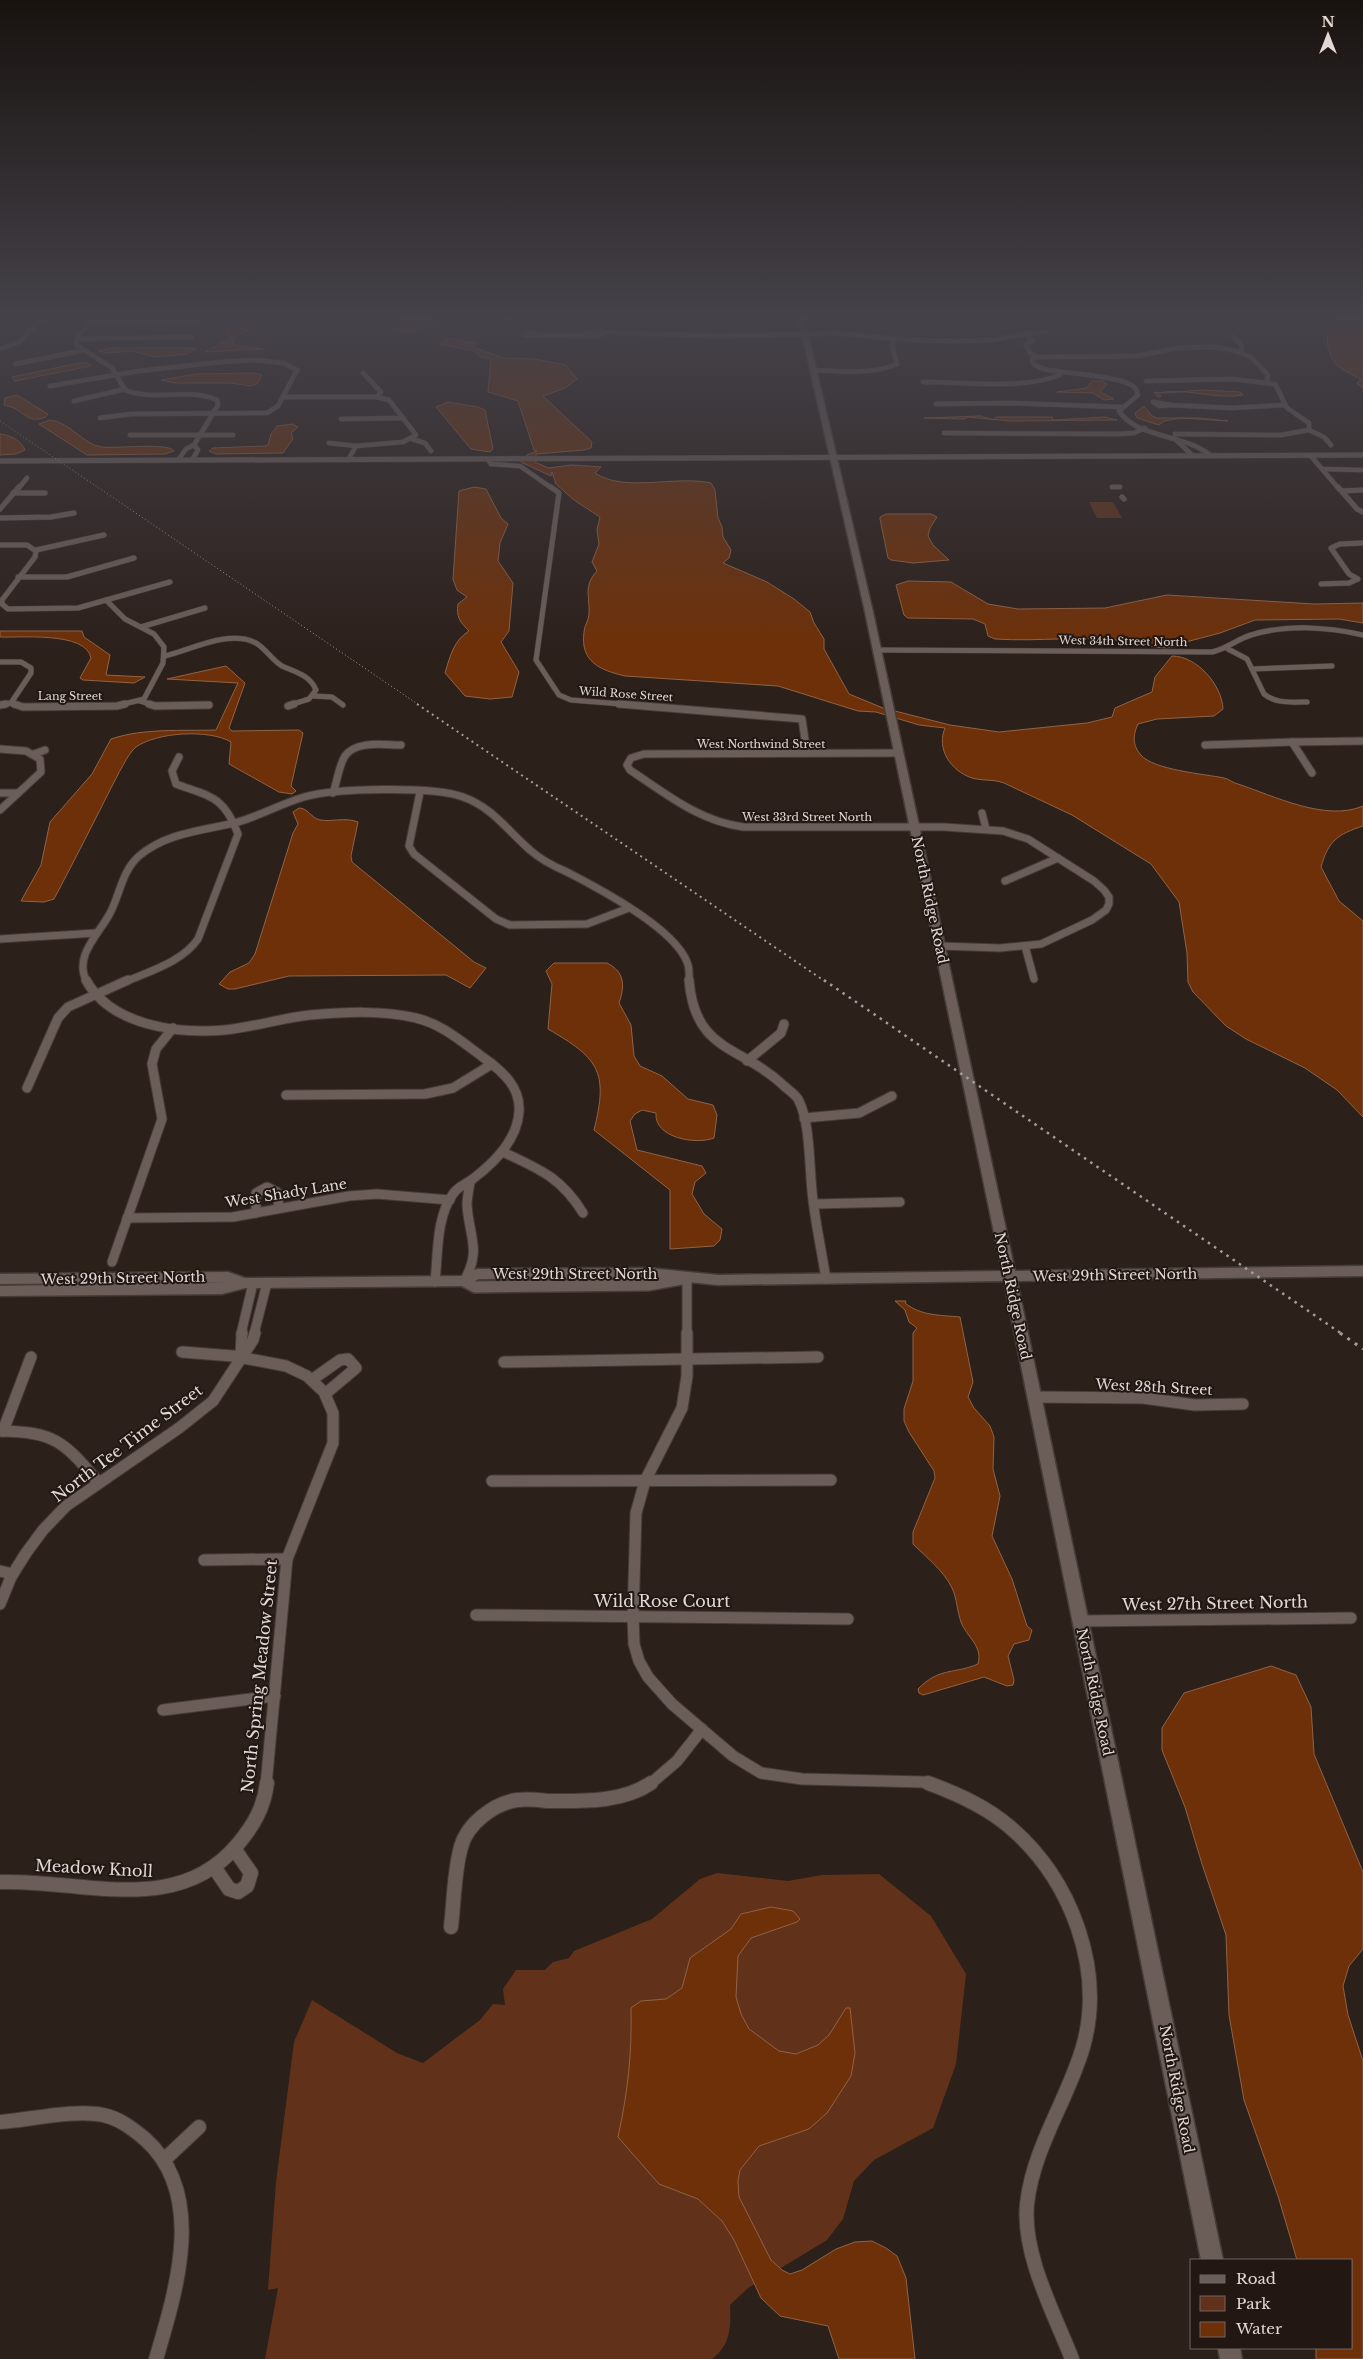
<svg xmlns="http://www.w3.org/2000/svg" width="1363" height="2359" font-family="'Libre Baskerville',serif">
<style>
.green{fill:#613219}
.water{fill:#6e3009;stroke:#906346}
.lines{fill:none;stroke-linecap:round;stroke-linejoin:round}
.minor-far5-casing{stroke:#453c38;stroke-width:5.5}
.minor-far4-casing{stroke:#453c38;stroke-width:6}
.minor-far3-casing{stroke:#453c38;stroke-width:9}
.minor-far2-casing{stroke:#453c38;stroke-width:11}
.minor-far1-casing{stroke:#453c38;stroke-width:13}
.minor-casing{stroke:#453c38;stroke-width:16}
.tertiary-far1-casing{stroke:#453c38;stroke-width:6}
.tertiary-casing{stroke:#453c38;stroke-width:14}
.secondary-casing{stroke:#453c38;stroke-width:3}
.minor-far5{stroke:#6b5e58;stroke-width:4.5}
.minor-far4{stroke:#6b5e58;stroke-width:5}
.minor-far3{stroke:#6b5e58;stroke-width:7}
.minor-far2{stroke:#6b5e58;stroke-width:9}
.minor-far1{stroke:#6b5e58;stroke-width:11}
.minor{stroke:#6b5e58;stroke-width:14}
.tertiary-far1{stroke:#6b5e58;stroke-width:5}
.tertiary{stroke:#6b5e58;stroke-width:11}
.secondary{fill:#6b5e58;fill-rule:evenodd}
.rail-far3{stroke:#a69d99;stroke-width:1;stroke-dasharray:1 2.5;stroke-linecap:butt}
.rail-far2{stroke:#a69d99;stroke-width:2;stroke-dasharray:2 4;stroke-linecap:butt}
.rail-far1{stroke:#a69d99;stroke-width:2.5;stroke-dasharray:2.5 5;stroke-linecap:butt}
.rail{stroke:#a69d99;stroke-width:3;stroke-dasharray:3 6;stroke-linecap:butt}
.labels{text-anchor:middle;stroke-width:4;stroke-linejoin:round;paint-order:stroke}
.far-street-label{font-size:11px;fill:#e1d9d6;stroke:#221712}
.street-label{font-size:14px;fill:#e1d9d6;stroke:#221712}
.near-street-label{font-size:16px;fill:#e1d9d6;stroke:#221712}
</style>
<rect width="100%" height="100%" fill="#2c201b"/>
<g class="green">
<path d="M1089,502H1113L1122,518H1097Z"/>
<path d="M717,1873L788,1881L822,1875L879,1874L931,1916L966,1974L956,2064L933,2128L874,2160L854,2181L843,2219L827,2240L748,2288L730,2305C731,2326 731,2345 712,2359H265L278,2288L268,2290L276,2182L294,2042L312,2000L397,2053L423,2063L480,2020L493,2004L505,2005L503,1989L516,1970H545L553,1962L569,1958L574,1951L652,1919L700,1879Z"/>
</g>
<g class="water">
<path d="M404,318H435L441,325L423,327L409,334L394,330L398,321Z"/>
<path d="M1338,318H1363V389L1357,383L1361,380C1354,375 1343,371 1337,365C1325,353 1323,328 1338,318Z"/>
<path d="M237,327L249,330L234,337L233,345L263,349L205,352L229,339L226,331L228,328Z"/>
<path d="M451,338L458,340L464,338V342H477L473,347L503,358L534,359L566,365L577,379L565,388L543,396L592,442L591,448L584,450L536,454L535,462L548,468L572,465L601,467L595,473C625,493 675,475 711,483L715,490L718,518L722,527L723,537L731,550L729,558L723,563L767,582L794,599L810,612L814,623L824,639V649L849,694L883,708L950,725L999,732L1087,723L1112,717L1115,708L1152,692L1155,677L1172,656C1197,656 1222,685 1223,709L1214,716L1157,719L1138,724C1133,735 1132,745 1141,755C1153,770 1205,774 1224,778C1229,779 1233,783 1238,784C1274,796 1326,822 1363,806V826C1338,834 1328,841 1321,867L1339,901L1363,921V1117L1337,1090L1305,1068L1246,1039L1226,1026L1193,992L1188,982L1187,953L1179,902L1151,864L1072,815L1004,783C993,779 983,781 972,778C951,771 936,749 945,728L919,725L876,712L858,711L778,686L625,676C600,670 580,662 584,632C584,626 589,620 589,614C590,596 583,586 597,571L592,562L599,544L597,530L600,517L574,500L556,484L552,472L551,476L521,462L527,455L537,451L534,450L518,401L488,392L491,359L481,357L474,351L440,344L443,340Z"/>
<path d="M110,348H187L196,349L187,354L156,357L132,351L106,353L99,351Z"/>
<path d="M79,363H88L91,366L20,380L15,381L12,377Z"/>
<path d="M253,373L262,375L257,384L250,386L231,383H175L161,380L196,374Z"/>
<path d="M1092,381H1103L1107,384L1100,392L1114,399L1104,400L1093,393L1057,392L1087,388Z"/>
<path d="M1203,390L1240,392L1243,395C1215,400 1184,387 1158,393L1161,396L1158,397L1154,392C1165,395 1189,390 1203,390Z"/>
<path d="M17,395L48,414L46,417C31,423 27,416 16,409C13,407 7,406 4,405L5,398Z"/>
<path d="M448,402L478,407L485,410L493,449L490,452L471,449L436,407Z"/>
<path d="M1144,406L1152,416L1157,418H1201L1228,421L1181,418L1164,421L1159,425L1137,418L1135,413Z"/>
<path d="M981,416L994,420L996,417H1052L1053,420L1105,417L1117,420L1010,421L968,417L965,419L924,418Z"/>
<path d="M50,420C71,422 83,445 102,447C116,449 167,442 174,451L165,454L87,455L39,424Z"/>
<path d="M293,424L298,427L291,433L293,439L283,453L216,454L209,451L213,448L264,446L268,445L271,434L277,426Z"/>
<path d="M0,434C10,435 21,440 25,450L16,454L0,455Z"/>
<path d="M474,487L486,489L501,518L508,524L500,543L498,561L513,583L509,631L501,642L519,672L512,697L490,699L465,696L445,673C450,656 454,640 469,631C460,622 456,617 458,604L467,597L457,590L453,579L459,491Z"/>
<path d="M886,514H931L937,517L930,528L928,536L933,545L949,560L913,563L891,560L888,558L880,519V517Z"/>
<path d="M908,581L951,582L988,604L1018,609L1105,608L1167,595L1314,604L1363,603V623L1339,619L1255,620L1220,633L1182,643C1169,654 1142,643 1126,641C1083,635 1039,642 995,639L988,636L985,624L973,619L908,618L904,615L896,585Z"/>
<path d="M0,631H82L84,637L110,655L106,675L145,677L134,683L83,680L80,678L91,658C86,631 19,638 0,637Z"/>
<path d="M226,666L245,683L229,728L232,731L299,730L303,733L291,786L296,791L292,794L279,792L229,764L231,742C209,729 157,732 136,747C128,753 117,777 112,786C93,824 74,861 54,899L44,902L21,901L41,865L50,822L92,774L111,739C143,728 182,731 216,730L238,683L167,679Z"/>
<path d="M299,808C308,808 311,818 320,820C333,822 345,817 358,822L351,856L352,862L474,962L486,968L470,988L446,975L289,976L235,989H228L219,984L230,972L249,963L255,954L293,833L298,824L293,812Z"/>
<path d="M554,963H607C625,972 625,986 619,1003L631,1025L634,1056L640,1066L662,1076L688,1099L713,1105L717,1115L714,1138C696,1145 654,1138 656,1113L642,1110L635,1114L630,1121L637,1150L702,1166L706,1173L695,1182L692,1194L704,1214L722,1229L720,1240L714,1246L670,1249V1190L594,1130C609,1071 598,1058 548,1029L552,984L546,971Z"/>
<path d="M895,1301H906L905,1303C921,1316 940,1315 960,1317L973,1382L968,1397L974,1408L990,1426L994,1437L993,1469L1000,1496L992,1536L1012,1579L1027,1626L1032,1630L1029,1640L1014,1644L1008,1656L1014,1680L1013,1685L1007,1686L984,1677L923,1695L919,1693L918,1689C939,1667 956,1674 978,1664C983,1645 967,1638 961,1622C957,1611 957,1598 952,1588C944,1571 926,1557 913,1544V1532L935,1478L934,1471L909,1432L904,1421V1409L913,1381V1333L917,1328L909,1322L905,1310Z"/>
<path d="M1271,1666L1296,1675L1311,1707L1314,1754L1363,1872V1949L1349,1966L1343,1986L1348,2015L1363,2061V2359H1316V2348H1352V2260H1297L1278,2196L1244,2100L1229,2015L1226,1935L1202,1864L1185,1807L1162,1750V1728L1184,1693Z"/>
<path d="M771,1907L793,1911L800,1919L797,1922L751,1938L738,1956L736,1997L741,2014L749,2029L779,2051L796,2054L818,2045L829,2035L846,2008H850L855,2053L851,2076L827,2113L809,2129L759,2146L740,2170L738,2181L739,2197L771,2260L782,2270L790,2274L802,2270L836,2249L855,2242L872,2241L886,2248L897,2256L906,2278L915,2359H839L828,2326L780,2316L761,2298L734,2240L722,2221L698,2199L659,2184L618,2137C628,2091 632,2054 631,2008L641,2001L666,1999L682,1988L690,1958L731,1929L741,1914Z"/>
</g>
<g class="lines">
<defs>
<g id="minor-far5">
<path d="M84,318L89,321V324L77,337L76,345L112,368L125,390C155,402 187,387 217,400L218,405L194,445L186,449L178,460"/>
<path d="M90,322L198,321"/>
<path d="M527,332L536,334L529,336L523,334Z"/>
<path d="M602,332L719,336L838,333L904,340L957,341L995,340L1022,334L1047,332"/>
<path d="M1027,333L1032,341L1026,345L1030,353L1037,357"/>
<path d="M534,335L597,336L604,333L596,331L586,333L587,335"/>
<path d="M1234,337L1242,346L1241,352"/>
<path d="M76,339L192,337"/>
<path d="M0,349L19,342L43,318"/>
<path d="M1037,357L1032,359L1033,364L1043,369C1061,373 1126,376 1135,388C1137,390 1137,393 1138,395L1119,411C1136,438 1184,434 1210,455"/>
<path d="M1037,357L1138,356L1177,348L1212,347L1233,350L1251,357L1268,375L1267,381"/>
<path d="M15,364L80,351"/>
<path d="M814,370C841,371 871,375 897,364L892,345L896,340"/>
<path d="M1146,381L1233,379L1275,384L1287,408L1309,423V430"/>
<path d="M923,382C965,382 1021,390 1060,375"/>
<path d="M50,386L139,371L221,362L257,360L283,363L297,370L278,406L267,413L131,414L100,418"/>
<path d="M283,397H377"/>
<path d="M74,401L125,389"/>
<path d="M1153,402L1170,405L1159,406Z"/>
<path d="M936,404L1009,403L1121,407"/>
<path d="M1170,405L1232,408L1285,405"/>
<path d="M341,419L403,418"/>
<path d="M1309,430L1324,437L1331,445"/>
<path d="M944,433L1118,434L1134,433L1145,428"/>
<path d="M1175,434L1281,435L1309,430"/>
<path d="M130,435H233"/>
<path d="M1174,438L1192,455"/>
<path d="M412,439L425,443L431,451"/>
<path d="M329,443L356,446"/>
<path d="M1310,455L1339,489"/>
<path d="M488,459L491,464L520,466L553,489"/>
<path d="M192,460L198,450L194,445"/>
<path d="M348,460L356,446L403,442L416,435L389,400L377,397L381,392L363,373"/>
<path d="M1323,469L1361,470"/>
<path d="M1112,487H1120"/>
<path d="M18,489L27,478"/>
</g>
<g id="minor-far4">
<path d="M551,487L559,493L536,660L559,695L571,700L634,705"/>
<path d="M1338,487L1357,509L1363,512"/>
<path d="M1342,491L1363,490"/>
<path d="M13,493H45"/>
<path d="M1122,497L1124,499"/>
<path d="M0,509L19,487"/>
<path d="M0,518L51,517L74,513"/>
<path d="M0,545H27L36,551L35,557L2,600V604L8,609L78,608L170,582"/>
<path d="M36,550L104,535"/>
<path d="M18,577H67L134,558"/>
<path d="M1321,584L1349,583L1358,579L1349,574L1331,548L1340,544L1363,543"/>
<path d="M106,600L125,619L154,634L164,647L163,663L144,699L120,705"/>
<path d="M141,627L205,608"/>
<path d="M1228,649L1247,659L1264,694C1276,704 1292,702 1307,702"/>
<path d="M877,650L1212,652C1227,649 1237,639 1251,635C1286,624 1328,627 1363,635"/>
<path d="M165,656C191,650 229,629 256,643C266,649 272,660 282,666C295,672 310,675 316,690L309,699L290,705"/>
<path d="M0,662H21L31,668V673L11,703"/>
<path d="M1252,669L1332,666"/>
<path d="M313,696L332,697L343,705"/>
<path d="M140,701L153,705"/>
<path d="M0,705L11,703L18,705"/>
<path d="M198,705H209"/>
</g>
<g id="minor-far3">
<path d="M14,704L23,707L117,706L125,704"/>
<path d="M149,704L155,706L209,705"/>
<path d="M619,704L802,719L807,753"/>
<path d="M0,705L6,704"/>
<path d="M288,706L294,704"/>
<path d="M1205,745L1292,742"/>
<path d="M0,749L26,751L40,759L41,772L0,810"/>
<path d="M899,753L644,754L631,758L627,765L630,770C666,794 699,821 743,827H944L1003,831L1028,839L1094,881L1104,890L1109,897V904L1106,910L1092,920L1041,944L1000,948L940,946"/>
<path d="M34,754L45,750"/>
<path d="M1312,773L1292,742L1363,741"/>
<path d="M420,792L409,846L414,854L496,919L510,925L587,924L629,908"/>
<path d="M0,793H18"/>
<path d="M333,793C337,782 339,765 345,756C356,740 385,745 401,745"/>
<path d="M982,813L986,829"/>
<path d="M1005,881L1058,858"/>
<path d="M0,939L96,933"/>
<path d="M1025,946L1034,979"/>
<path d="M87,982C73,957 98,935 109,915C120,896 121,872 139,856C166,833 201,831 234,823C258,817 280,804 304,797C334,788 434,786 463,797C492,807 508,831 530,850C541,860 553,866 567,872C600,889 674,928 687,962C690,968 689,976 689,982"/>
<path d="M125,982C150,971 182,962 198,939L238,834C224,796 211,797 176,784L172,771L179,757"/>
</g>
<g id="minor-far2">
<path d="M86,980C111,1026 178,1034 225,1030C254,1027 282,1018 310,1015C345,1012 382,1010 416,1018C442,1024 462,1042 484,1058C502,1071 521,1087 519,1112C517,1140 495,1162 474,1178C467,1184 458,1186 453,1194C436,1217 438,1255 435,1282"/>
<path d="M689,980C695,1053 741,1045 783,1085C788,1090 797,1095 799,1101C811,1125 809,1172 813,1200C816,1226 822,1253 826,1279"/>
<path d="M747,1061L781,1033L784,1024"/>
<path d="M27,1088L58,1018L68,1007L128,980"/>
<path d="M286,1095L425,1094L453,1088L492,1064"/>
<path d="M804,1118L859,1113L892,1096"/>
<path d="M503,1152C539,1169 561,1177 583,1213"/>
<path d="M814,1204L900,1202"/>
<path d="M256,1213V1193L267,1187L277,1192L279,1208"/>
<path d="M127,1218L233,1217L349,1196L377,1194L450,1200"/>
<path d="M112,1262L162,1119L152,1064L156,1049L173,1028"/>
<path d="M687,1278V1334"/>
<path d="M464,1281C482,1250 469,1237 467,1205C467,1198 469,1189 470,1182"/>
<path d="M241,1334L253,1283"/>
<path d="M254,1334L267,1283"/>
</g>
<g id="minor-far1">
<path d="M687,1333V1376L682,1408L645,1481L636,1513L633,1617L634,1644L639,1661L648,1677L672,1704L733,1756L761,1773L802,1779L924,1782L932,1785"/>
<path d="M182,1352L233,1356L286,1366L307,1376L324,1392L333,1413V1443L287,1559L266,1785"/>
<path d="M241,1357L242,1333"/>
<path d="M504,1362L818,1357"/>
<path d="M313,1379L340,1360L348,1359L356,1368L325,1394"/>
<path d="M1035,1397L1143,1398L1195,1405L1243,1404"/>
<path d="M0,1431C56,1432 64,1442 99,1483"/>
<path d="M3,1431L31,1357"/>
<path d="M492,1481L831,1480"/>
<path d="M204,1560L287,1559"/>
<path d="M0,1571L13,1574"/>
<path d="M0,1604L11,1577L26,1553L43,1530L66,1506L179,1428L213,1401L253,1340L255,1333"/>
<path d="M476,1615L848,1619"/>
<path d="M1080,1621L1351,1618"/>
<path d="M163,1710L275,1696"/>
<path d="M649,1785L677,1761L702,1729"/>
</g>
<g id="minor">
<path d="M928,1783C958,1794 987,1807 1011,1828C1071,1880 1105,1969 1083,2047C1068,2099 1033,2148 1027,2204C1022,2254 1054,2313 1072,2359"/>
<path d="M214,1867L229,1889L238,1892L247,1886L251,1873L235,1850"/>
<path d="M0,1882C82,1879 177,1918 238,1844C253,1826 264,1808 267,1783"/>
<path d="M451,1927C454,1901 454,1872 461,1847C467,1824 493,1804 517,1800C527,1799 538,1800 547,1801C581,1801 622,1803 651,1783"/>
<path d="M0,2122C29,2120 75,2109 103,2115C119,2118 133,2129 145,2139C207,2194 176,2291 156,2359"/>
<path d="M166,2158L199,2127"/>
</g>
<path id="tertiary-far1" d="M0,461L1363,455"/>
<path id="tertiary" d="M464,1281L475,1287L648,1285L687,1278"/>
<g id="secondary">
<path d="M797,318H802L808,334L873,612L1015,1271L1363,1266V1276L1017,1281L1223,2260H1201L1004,1281L718,1285L649,1278L479,1279L464,1286L245,1288L222,1294L0,1296V1286L228,1282L0,1284V1274L228,1272L245,1278L462,1276L477,1269L649,1268L718,1275L1002,1271L865,612L802,334Z"/>
<path d="M1218,2348H1240L1242,2359H1220Z"/>
</g>
</defs>
<use href="#minor-far5" class="minor-far5-casing"/>
<use href="#minor-far4" class="minor-far4-casing"/>
<use href="#minor-far3" class="minor-far3-casing"/>
<use href="#minor-far2" class="minor-far2-casing"/>
<use href="#minor-far1" class="minor-far1-casing"/>
<use href="#minor" class="minor-casing"/>
<use href="#tertiary-far1" class="tertiary-far1-casing"/>
<use href="#tertiary" class="tertiary-casing"/>
<use href="#secondary" class="secondary-casing"/>
<use href="#minor-far5" class="minor-far5"/>
<use href="#minor-far4" class="minor-far4"/>
<use href="#minor-far3" class="minor-far3"/>
<use href="#minor-far2" class="minor-far2"/>
<use href="#minor-far1" class="minor-far1"/>
<use href="#minor" class="minor"/>
<use href="#tertiary-far1" class="tertiary-far1"/>
<use href="#tertiary" class="tertiary"/>
<use href="#secondary" class="secondary"/>
<path class="rail-far3" d="M0,421L419,705"/>
<path class="rail-far2" d="M417,704L826,982"/>
<path class="rail-far1" d="M824,980L1342,1334"/>
<path class="rail" d="M1340,1333L1363,1349"/>
</g>
<linearGradient id="sky" x2="0" y2="1"><stop stop-color="#18120f"/><stop offset="0.49" stop-color="#45424a"/><stop offset="1" stop-color="#45424a" stop-opacity="0"/></linearGradient>
<rect width="1363" height="649" fill="url(#sky)"/>
<g class="labels">
<g class="far-street-label">
<text transform="translate(1123 641) rotate(1)" y="4">West 34th Street North</text>
<text transform="translate(626 694) rotate(4)" y="4">Wild Rose Street</text>
<text x="70" y="700">Lang Street</text>
<text x="761" y="748">West Northwind Street</text>
<text x="807" y="821">West 33rd Street North</text>
</g>
<g class="street-label">
<text transform="translate(930 900) rotate(78)" y="5">North Ridge Road</text>
<text transform="translate(286 1193) rotate(-9)" y="5">West Shady Lane</text>
<text x="575" y="1279">West 29th Street North</text>
<text transform="translate(1115 1275) rotate(-1)" y="5">West 29th Street North</text>
<text transform="translate(123 1278) rotate(-1)" y="5">West 29th Street North</text>
<text transform="translate(1013 1296) rotate(78)" y="5">North Ridge Road</text>
<text transform="translate(1154 1387) rotate(3)" y="5">West 28th Street</text>
<text transform="translate(1095 1692) rotate(78)" y="5">North Ridge Road</text>
<text transform="translate(1177 2089) rotate(79)" y="5">North Ridge Road</text>
</g>
<g class="near-street-label">
<text transform="translate(127 1443) rotate(-37)" y="6">North Tee Time Street</text>
<text x="662" y="1607">Wild Rose Court</text>
<text transform="translate(1215 1603) rotate(-1)" y="6">West 27th Street North</text>
<text transform="translate(259 1676) rotate(-84)" y="6">North Spring Meadow Street</text>
<text transform="translate(94 1868) rotate(3)" y="6">Meadow Knoll</text>
</g>
</g>
<rect x="1190" y="2259" width="162" height="90" fill="#221712" stroke="#6e6560"/>
<rect x="1200" y="2275" width="25" height="8" fill="#6b5e58" stroke="#6e6560"/>
<text x="1236" y="2284" font-size="15" fill="#e1d9d6">Road</text>
<rect x="1200" y="2296" width="25" height="15" fill="#613219" stroke="#6e6560"/>
<text x="1236" y="2309" font-size="15" fill="#e1d9d6">Park</text>
<rect x="1200" y="2322" width="25" height="15" fill="#6e3009" stroke="#6e6560"/>
<text x="1236" y="2334" font-size="15" fill="#e1d9d6">Water</text>
<g transform="translate(1328 35)" stroke="#221712" stroke-width="4" paint-order="stroke">
<path d="M0-4L9 19L0 12L-9 19Z" fill="#e1d9d6"/>
<text y="-8" font-size="14" font-weight="bold" text-anchor="middle" fill="#e1d9d6">N</text>
</g>
</svg>
